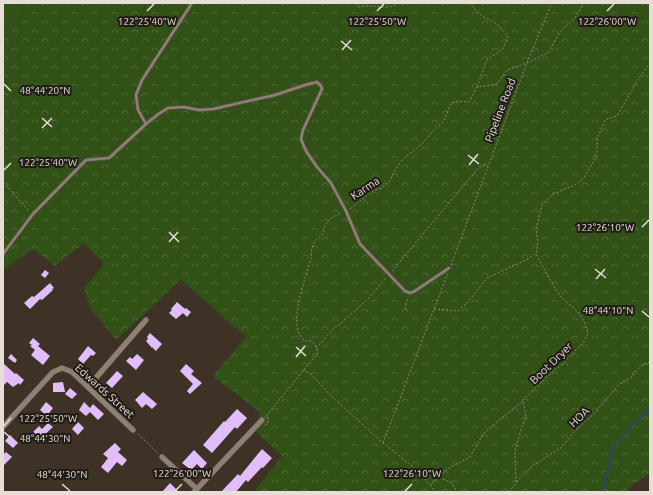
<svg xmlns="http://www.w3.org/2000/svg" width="653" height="495" font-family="Ubuntu,sans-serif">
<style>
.forest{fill:url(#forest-crowns)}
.park{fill:#315117}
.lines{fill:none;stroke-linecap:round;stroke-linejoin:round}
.stream{stroke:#234688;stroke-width:1.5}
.building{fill:#e1bdfc}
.lane-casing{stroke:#5b5048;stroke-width:4}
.street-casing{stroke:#5b5048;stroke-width:6}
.path{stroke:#92887f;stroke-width:1;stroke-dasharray:2 2;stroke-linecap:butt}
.lane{stroke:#8f8074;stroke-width:2.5}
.street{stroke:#8f8074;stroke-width:5}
.ticks{fill:none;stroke:#e6ded7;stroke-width:1.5}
.labels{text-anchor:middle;stroke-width:4;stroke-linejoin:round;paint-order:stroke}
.street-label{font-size:11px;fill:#e6ded7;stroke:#211b16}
.ticks-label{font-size:10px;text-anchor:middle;fill:#e6ded7;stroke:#211b16;stroke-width:4;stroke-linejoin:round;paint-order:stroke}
</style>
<defs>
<pattern id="forest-crowns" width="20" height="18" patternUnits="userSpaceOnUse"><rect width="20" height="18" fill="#315117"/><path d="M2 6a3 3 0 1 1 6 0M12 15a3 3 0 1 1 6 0" fill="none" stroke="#4f6a38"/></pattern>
</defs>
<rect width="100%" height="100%" fill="#3e3227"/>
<path class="forest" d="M3,3H650V473L627,489L630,492H254L282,456L256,432L260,412L213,376L246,337L181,280L116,340L90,308L84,288L104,264L84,243L55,266L33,249L3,270Z"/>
<path class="park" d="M3,3H27L3,30Z"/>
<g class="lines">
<path class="stream" d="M603,492L613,446L650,408"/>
</g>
<g class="building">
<path d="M45,270L49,273L45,278L41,275Z"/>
<path d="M50,283L54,288L52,289L53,290L42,300L40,299L30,309L24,303L32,296L34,297Z"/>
<path d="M177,302L185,309L186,308L191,312L187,317L183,313L176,319L169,313L172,310L171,309Z"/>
<path d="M150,333L162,344L156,351L152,347V348L146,341L148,339L147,337Z"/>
<path d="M33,338L40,344L38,346L50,356L43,365L31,355L35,350L30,346L32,345L29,343Z"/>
<path d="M88,346L96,353L93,356L91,355L83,364L78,359Z"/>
<path d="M11,354L17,360L15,363L8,358Z"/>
<path d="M137,354L144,360L136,370L126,361L130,357L132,359Z"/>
<path d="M3,363L15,374L16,373L24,380L20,385L19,383L13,387L7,382L3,386Z"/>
<path d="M186,364L194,371L191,374L202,383L190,394L187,391L193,384L180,371Z"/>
<path d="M117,371L123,376L112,388L106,383Z"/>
<path d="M63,382L65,392H53V383Z"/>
<path d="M70,388L77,394L72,399L65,394Z"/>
<path d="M143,392L157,404L152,409L146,404L142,408L137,402L135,400Z"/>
<path d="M46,402L53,408L47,416L40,410Z"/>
<path d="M84,402L90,408L93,404L104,414L98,420L90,412L86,416L79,410Z"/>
<path d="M237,409L247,418L237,429L235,427L212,453L203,445L224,421L225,422Z"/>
<path d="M78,422L84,428L78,435L72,429Z"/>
<path d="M48,423L53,427L40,439L33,432L39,426L42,429Z"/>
<path d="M10,435L18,443L13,448L5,441Z"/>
<path d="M115,443L121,449L118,452L127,460L122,466L117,462L108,473L101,467L108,458L103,454Z"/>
<path d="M262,449L272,458L263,468L262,467L248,482L246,480L236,492H221L238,474L240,476Z"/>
<path d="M194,450L207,463L202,469L197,464L191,470L182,463Z"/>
<path d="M6,452L12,457L3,466V455Z"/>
<path d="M170,483L179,492H162Z"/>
</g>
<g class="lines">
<defs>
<g id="lane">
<path d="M146,124L138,110L136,95L142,80L192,3"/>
<path d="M3,254L33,214L86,160L109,158L146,124L157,115L168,108L184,107L199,110L213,109L275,95L305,85L317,82L321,86L322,89L303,130L301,139L306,151L317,167L331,183L346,211L360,244L405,291L410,293L415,291L449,268"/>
</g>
<g id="street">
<path d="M88,387L146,320"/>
<path d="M3,427L53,372L62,368L72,372L133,430"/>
<path d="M162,457L197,489"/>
<path d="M194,492L262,420"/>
</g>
</defs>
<use href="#lane" class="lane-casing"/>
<use href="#street" class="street-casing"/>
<g class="path">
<path d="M356,3L357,6C362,8 363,6 367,6C377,6 389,10 398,3"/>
<path d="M469,3L483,17L497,24L508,36L503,49L487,60L477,87"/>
<path d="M3,182L29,211"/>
<path d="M350,209L374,190L382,188L390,181L395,170L402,160L422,144L431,133L444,121L451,103L459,101L468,102C473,98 473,92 477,87L497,84L507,70L527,63L549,52L559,33L575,18L584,3"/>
<path d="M451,265L528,60L552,3"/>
<path d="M392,271L480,166L487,164"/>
<path d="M405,309L408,297"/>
<path d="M434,309L458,311L468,302L487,278L526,260L535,254"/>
<path d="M316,348L334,328L340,324L368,299L386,278"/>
<path d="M303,370L311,374L329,394L383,443L417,470L436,492"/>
<path d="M266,416L318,353L315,344L311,341H305C285,328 307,276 311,258C312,254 311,249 313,245C314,241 320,237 323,234C324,222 331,217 342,213"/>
<path d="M265,425L268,423V414"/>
<path d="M138,434L159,454"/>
<path d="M383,443L447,275"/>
<path d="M439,478L451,482L457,492"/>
<path d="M516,482L535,464L561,448L576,430L596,412L618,385L632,377L635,372L641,366L650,362"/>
<path d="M431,485L447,469L470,457L483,434L499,420L523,401"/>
<path d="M509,492L516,483L515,451L521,430L526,417L523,400L555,369L559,367L583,343L588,334L585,323L578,312L562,298L556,290L536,254L538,242L536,230L542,205L553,194L575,185L584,178L595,159L597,151V139L605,120L617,116L639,78L650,63"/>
</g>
<use href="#lane" class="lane"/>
<use href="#street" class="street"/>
</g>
<path class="ticks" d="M147,11L154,4M377,11L384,4M607,11L614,4M341,41L352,50M342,50L351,40M4,84L11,91M42,118L52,127M42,128L52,118M468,155L479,164M469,165L478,154M4,170L11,163M642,227L649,220M169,232L179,242M169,242L178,232M595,269L606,278M596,279L605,269M642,311L649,317M296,347L306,356M296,357L305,346M4,426L11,418M4,432L11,438M62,484L70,491M175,491L182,484M405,491L412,484"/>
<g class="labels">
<g class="street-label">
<text transform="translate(500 110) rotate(-69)" y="4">Pipeline Road</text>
<text transform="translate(365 188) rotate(-34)" y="4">Karma</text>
<text transform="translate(551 363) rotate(-44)" y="4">Boot Dryer</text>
<text transform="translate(105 391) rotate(42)" y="4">Edwards Street</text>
<text transform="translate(579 417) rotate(-44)" y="4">HOA</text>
</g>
</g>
<g class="ticks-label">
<text x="147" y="25">122°25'40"W</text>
<text x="377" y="25">122°25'50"W</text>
<text x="607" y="25">122°26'00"W</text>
<text x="45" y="94">48°44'20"N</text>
<text x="48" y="166">122°25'40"W</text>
<text x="605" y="231">122°26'10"W</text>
<text x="608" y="314">48°44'10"N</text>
<text x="48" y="422">122°25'50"W</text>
<text x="45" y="442">48°44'30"N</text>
<text x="182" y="477">122°26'00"W</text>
<text x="412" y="477">122°26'10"W</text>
<text x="62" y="478">48°44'30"N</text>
</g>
<rect width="653" height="495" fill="none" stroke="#e6ded7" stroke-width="8"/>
</svg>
